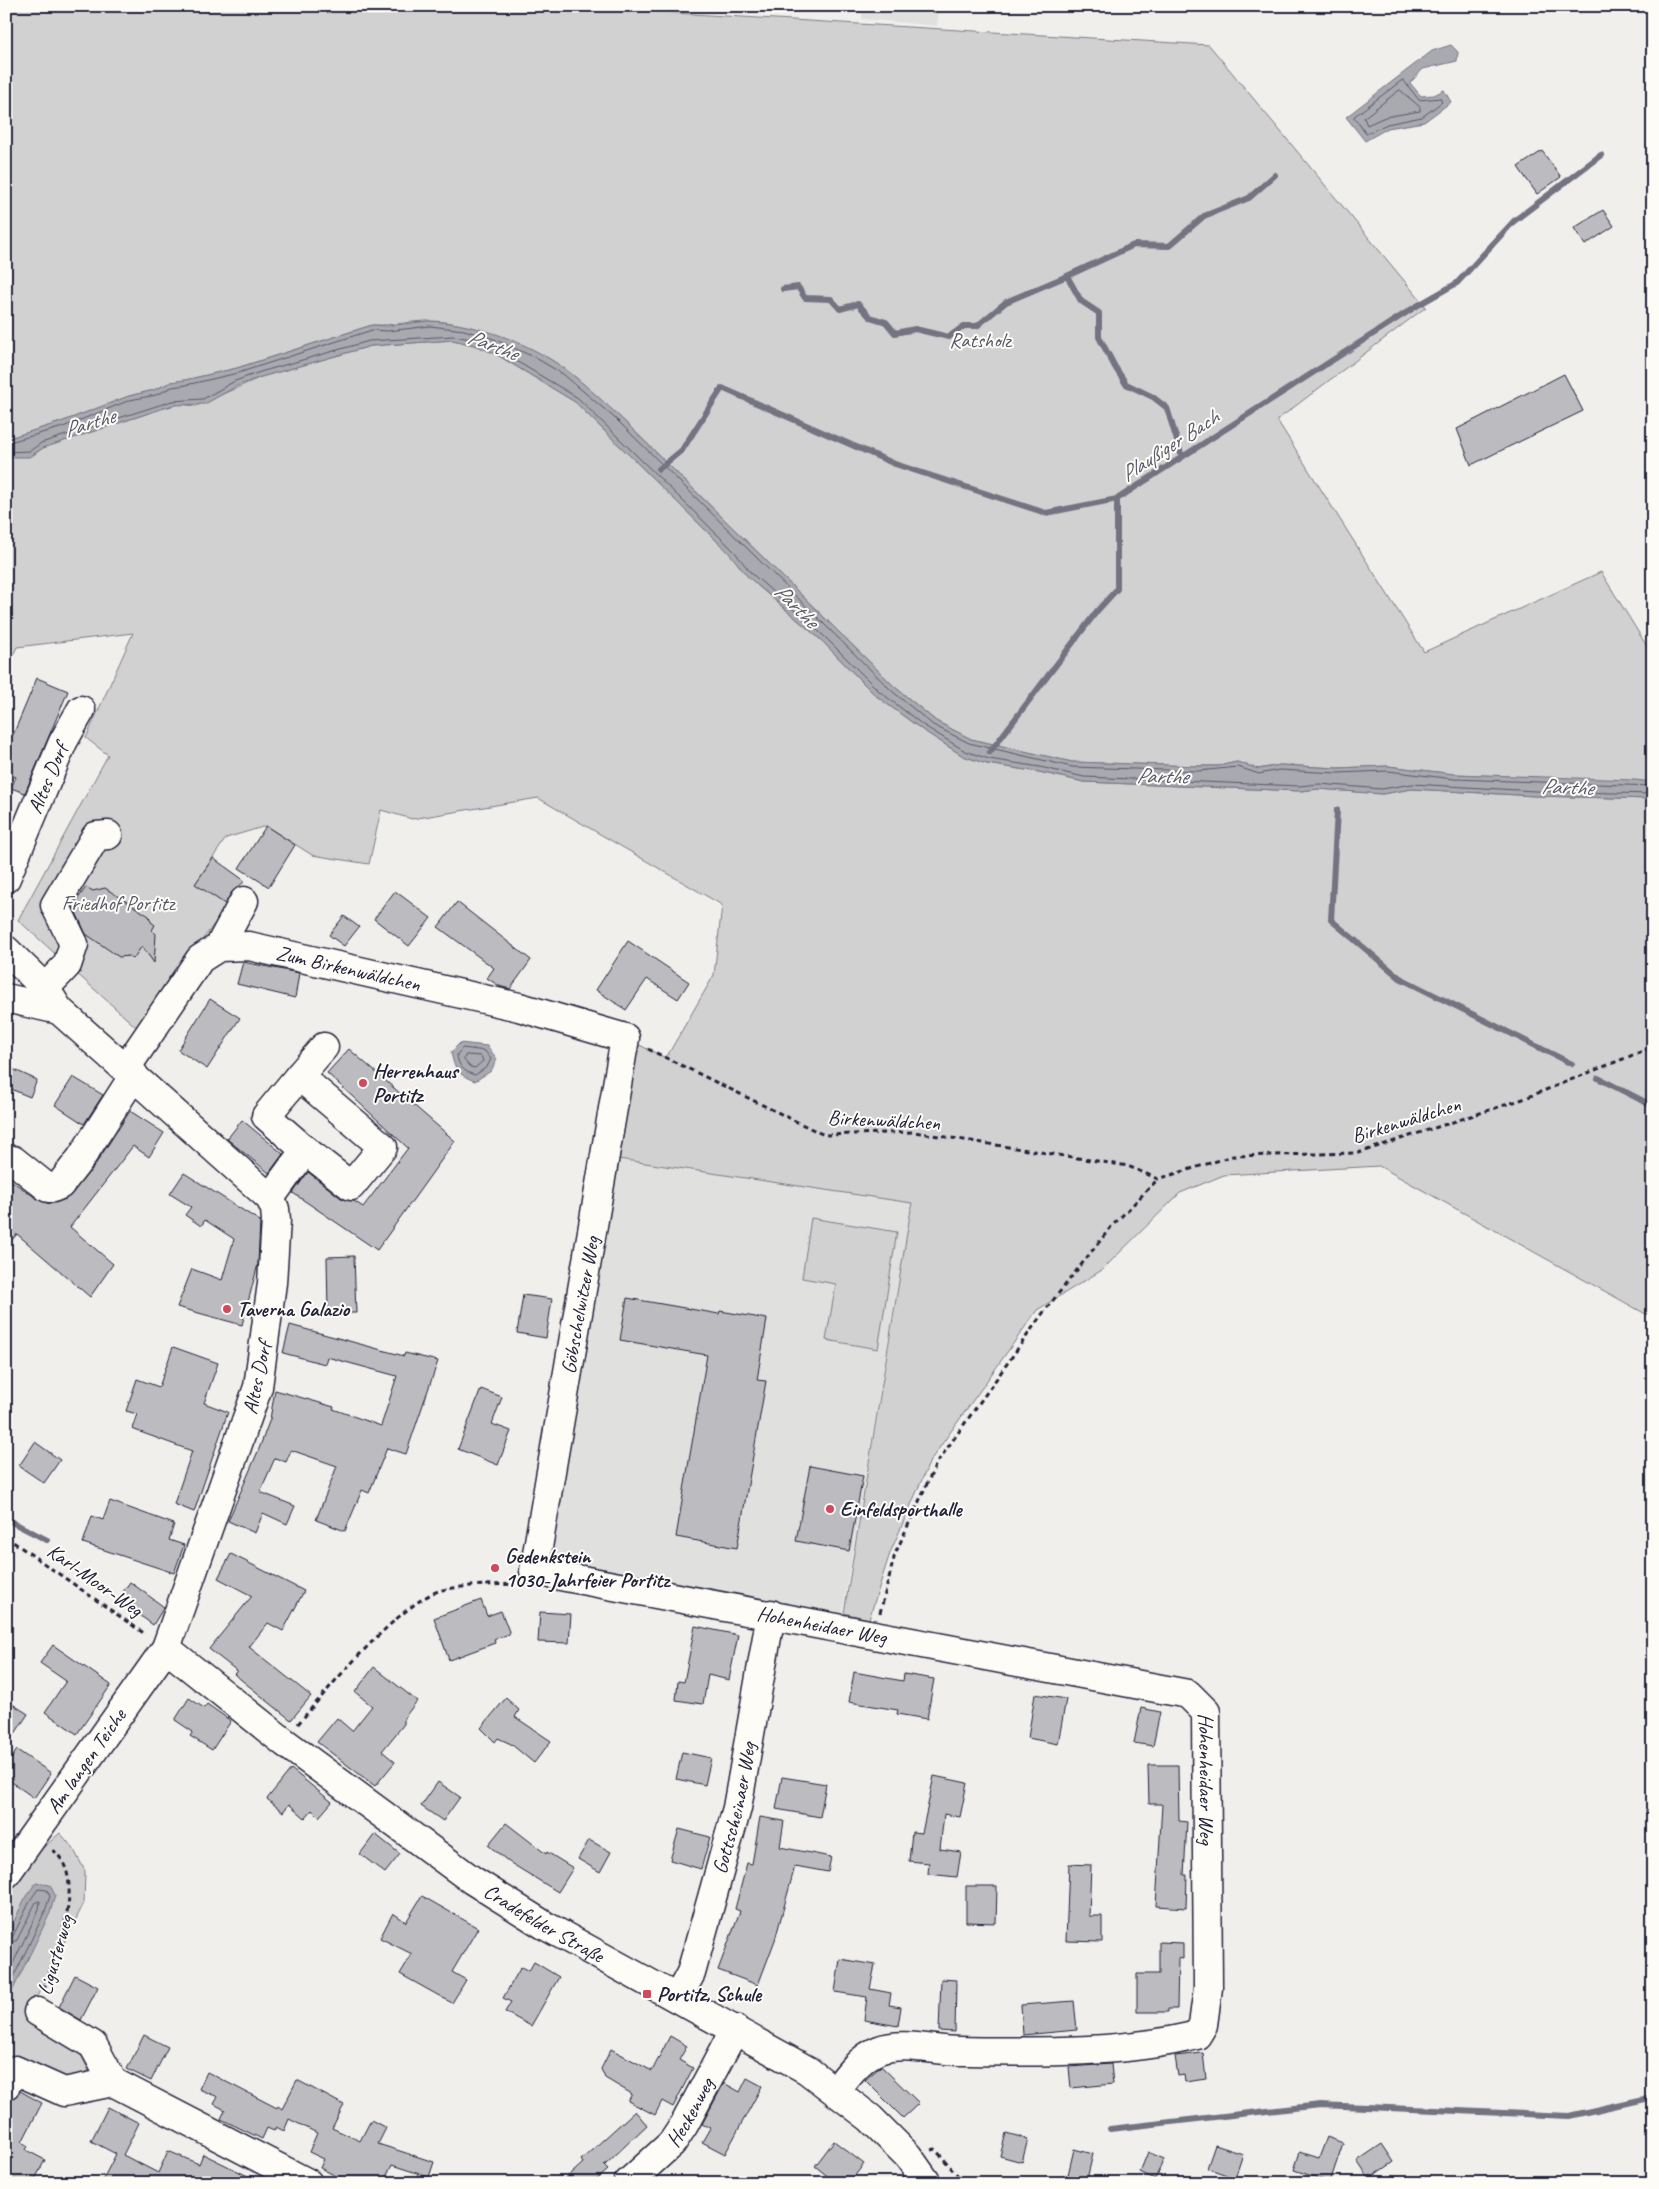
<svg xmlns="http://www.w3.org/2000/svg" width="1659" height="2189" font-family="Caveat,sans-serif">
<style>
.built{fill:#e0e0df}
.green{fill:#d2d1d1;stroke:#7a7a86}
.water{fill:#a9a9b0;stroke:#737381}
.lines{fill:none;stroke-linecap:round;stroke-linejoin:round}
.shore{stroke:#58586a;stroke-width:1}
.stream{stroke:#737381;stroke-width:6}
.building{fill:#bcbcc0;stroke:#22223b}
.minor-casing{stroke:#22223b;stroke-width:31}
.path{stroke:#22223b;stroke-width:3;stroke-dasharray:5 4;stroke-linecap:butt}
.minor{stroke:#fdfcf7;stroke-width:28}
.poi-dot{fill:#d1495b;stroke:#fdfcf7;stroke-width:2}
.labels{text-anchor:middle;stroke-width:4;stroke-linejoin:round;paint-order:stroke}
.park-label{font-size:21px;fill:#575768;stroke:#fdfcf7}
.street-label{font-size:21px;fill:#22223b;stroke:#fdfcf7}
.poi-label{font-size:21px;font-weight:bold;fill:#22223b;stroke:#fdfcf7;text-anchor:start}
.water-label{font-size:22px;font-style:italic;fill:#58586a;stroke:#fdfcf7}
</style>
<rect width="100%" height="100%" fill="#f0efec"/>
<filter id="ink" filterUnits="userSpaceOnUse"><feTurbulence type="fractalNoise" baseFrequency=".02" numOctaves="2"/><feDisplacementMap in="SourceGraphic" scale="10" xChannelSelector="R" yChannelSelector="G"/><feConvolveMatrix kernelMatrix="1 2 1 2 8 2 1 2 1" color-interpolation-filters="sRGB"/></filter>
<g filter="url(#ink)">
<g class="built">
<path d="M863,6H939L937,26L862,19Z"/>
<path d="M631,1049L915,1184L842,1614L563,1562L553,1552L549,1538Z"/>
</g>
<g class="green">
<path d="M6,6H608V9L1209,45L1426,307L1277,420L1424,652L1601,572L1653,656V782L1454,774L1388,766L1337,768L1280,765L1258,769L1237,762L1218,766H1198L1072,762L971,739L936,721L895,687L620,417C604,404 590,389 574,376C542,348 471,321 429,321C410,321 392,326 372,325L237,368L185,380L171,382L154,390L129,396L61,422L6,439Z"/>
<path d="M453,340L474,345L494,353L575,402L730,554L757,585L822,641L875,695L921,729L963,756L987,764L1039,772L1084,782L1300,791L1319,789L1382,794L1412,789L1535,796L1653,799V1318L1379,1166L1224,1175L1180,1193L1102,1270L1037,1310L930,1461L890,1553L869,1619L844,1613L912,1203L605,1157L625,1038L666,1058L714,975L722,905L538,798L412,819L381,810L369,864L312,855L266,826L226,838L196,883L228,906L136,1027L18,920L108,755L86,738L133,633L17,647L6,669V457L32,456L43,448L161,409L179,404L196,406L261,377L371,346Z"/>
<path d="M811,1218L897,1232L878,1349L826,1340L836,1284L802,1278Z"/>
<path d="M60,1833L73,1848L85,1871L84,1903L26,2018L77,2047L89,2071L62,2082L6,2056V1900L36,1854Z"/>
</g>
<g class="water">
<path d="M1451,45L1458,52L1457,61L1423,69L1410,83L1421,96L1434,95L1444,90L1451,102L1424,122L1388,128L1365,141L1346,117L1432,51Z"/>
<path d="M428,321C478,323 535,344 574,376C590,389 605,403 620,417L895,687L936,721L971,739L1072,762L1198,766H1218L1237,762L1259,769L1280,765L1337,768L1388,766L1454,774L1635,780L1653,782V799L1535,796L1412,789L1382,794L1319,789L1300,791L1084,782L1039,772L987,764L963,756L921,729L875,695L822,641L747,576L730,554L575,402L494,353L474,345L453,340L371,346L261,377L237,386L205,404L173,405L43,448L29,457H6V439L61,422L129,396L154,390L171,382L185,380L237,368L372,325L388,326Z"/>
<path d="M460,1043L487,1046L497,1059L491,1071L475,1081C458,1075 454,1069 451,1052Z"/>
<path d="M36,1883L50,1885L55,1895L50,1913L6,2004V1938L26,1896Z"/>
</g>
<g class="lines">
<g class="shore">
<path d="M1403,80L1419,100L1440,98L1442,102L1422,117L1387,124L1366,134L1354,117Z"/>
<path d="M1400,90L1420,107V111L1385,117L1367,125L1364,118Z"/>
<path d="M6,443L63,427L130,400L156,395L172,387L186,385L238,373L372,330L388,331L430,326L464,330L494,339L534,357L563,374L617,420L892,691L933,725L969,743L1072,767L1198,771L1238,767L1259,774L1279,770L1337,773L1388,771L1454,779L1653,786"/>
<path d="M6,452L30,451L41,443L172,401L203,399L235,381L260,372L369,341L454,336L476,340L496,349L578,398L734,551L751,573L825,637L879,691L923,725L965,751L989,759L1040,767L1084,777L1299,786L1319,784L1382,789L1412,784L1535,791L1653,794"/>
<path d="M463,1048L485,1051L491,1059L487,1067L475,1075C464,1072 458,1066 457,1055Z"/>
<path d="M466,1055L481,1056L483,1061L475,1068L470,1067L464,1060Z"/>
<path d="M6,1938L13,1936L31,1899L38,1889L47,1890L50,1896L45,1911L6,1993"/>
<path d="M6,1945L17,1940L36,1902L40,1901L39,1909L6,1978"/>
</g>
<g class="stream">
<path d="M783,289L798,287L805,298L831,299L840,309L858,304L870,317L886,322L895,333L915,329L949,337L964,326H977L1006,302L1067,276"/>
<path d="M1182,457L1167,408L1153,397L1126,384L1115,367L1099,337V313L1081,301L1067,276L1134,245L1169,246L1204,216L1249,198L1275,175"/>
<path d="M659,469L682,450L722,388L895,464L1046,513L1117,499"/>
<path d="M990,752L1097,611L1117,589V499L1415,307L1457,283L1514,221L1601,155"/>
<path d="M1337,810L1331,920L1400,978L1572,1064"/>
<path d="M1598,1078L1653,1106"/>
<path d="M6,1519L47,1540"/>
<path d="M1110,2129L1320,2105L1569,2116L1653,2097"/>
</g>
</g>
<g class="building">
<path d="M1542,151L1561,177L1537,194L1518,167Z"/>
<path d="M1603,210L1614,226L1585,245L1574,228Z"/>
<path d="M1564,374L1583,411L1471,465L1457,429Z"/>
<path d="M37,678L68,691L25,793L11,788L16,777L6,773V732L13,735Z"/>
<path d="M266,826L295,845L269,887L239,868Z"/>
<path d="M213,858L245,881L231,893L225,904L195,884Z"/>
<path d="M86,887L93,891L105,888L149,916L151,922L155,925L152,930L156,934L154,963L142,946L133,959L129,956L119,957L86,934L73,906Z"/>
<path d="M395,891L431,918L409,946L374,919Z"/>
<path d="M457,902L531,960L510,989L499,986L487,978L494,968L438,927Z"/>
<path d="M344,916L359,927L344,946L329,935Z"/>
<path d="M628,941L689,982L678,999L647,979L626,1010L596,990Z"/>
<path d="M243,962L299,973L295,998L237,984Z"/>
<path d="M210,999L240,1018L207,1069L178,1050Z"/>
<path d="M349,1049L455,1141L377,1250L293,1193L308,1172L341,1198L354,1201L363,1207L408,1148L327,1073Z"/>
<path d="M6,1066L37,1080L30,1097L6,1087Z"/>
<path d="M73,1077L103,1095L84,1124L55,1105Z"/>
<path d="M130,1111L164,1133L149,1157L133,1146L70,1227L113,1264L90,1297L17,1234L6,1247V1177L39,1200L50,1204L66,1199L93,1168Z"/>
<path d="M242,1120L283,1154L269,1173L227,1139Z"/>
<path d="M184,1173L260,1221L258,1264L242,1325L177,1307L192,1269L222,1280L234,1239L205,1220L201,1226L185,1215L191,1207L170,1194Z"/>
<path d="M354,1256L356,1313H328L327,1257Z"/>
<path d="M523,1295L552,1299L546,1338L517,1333Z"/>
<path d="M627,1298L719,1314L720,1311L767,1319L757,1380L766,1381L737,1548L676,1537L707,1355L620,1340Z"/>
<path d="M290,1325L404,1356L405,1353L438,1361L406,1454L387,1448L369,1493L362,1490L345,1531L316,1520L337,1466L291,1450L286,1462L275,1458L260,1492L295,1506L287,1524L263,1513L255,1533L228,1521L259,1449L270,1419L275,1390L334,1407L333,1409L381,1426L397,1376L327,1357L325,1364L283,1353Z"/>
<path d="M173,1347L218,1363L204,1403L228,1412L194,1512L174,1504L192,1451L132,1429L137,1414L126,1411L137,1379L159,1387Z"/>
<path d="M481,1389L502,1397L492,1424L511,1431L498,1465L458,1449Z"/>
<path d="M35,1442L60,1460L44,1483L19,1466Z"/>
<path d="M810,1466L863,1476L849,1551L796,1541Z"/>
<path d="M110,1501L174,1524L169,1540L184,1545L174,1573L83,1543L92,1516L103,1520Z"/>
<path d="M231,1554L304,1591L283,1631L268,1623L249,1647L311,1696L291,1720L234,1674L237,1671L209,1649L252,1596L218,1578Z"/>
<path d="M130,1582L164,1607L153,1625L118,1599Z"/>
<path d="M481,1600L487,1616L501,1611L510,1634L494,1639L495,1643L449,1660L434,1618Z"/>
<path d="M540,1612L571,1614L569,1643L538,1642Z"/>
<path d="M695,1626L738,1635L729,1680L708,1675L703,1704L676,1700L678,1681L684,1682Z"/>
<path d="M53,1645L111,1685L77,1734L45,1712L66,1681L40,1663Z"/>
<path d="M374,1667L417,1701L404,1718V1724L382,1751L395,1762L375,1786L317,1742L337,1718L352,1731L372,1706L355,1692Z"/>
<path d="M854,1672L903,1681L904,1674L934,1679L927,1719L897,1714L898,1710L849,1702Z"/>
<path d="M1035,1694L1066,1699L1058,1744L1028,1738Z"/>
<path d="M189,1698L204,1708L207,1704L231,1721L212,1750L190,1736L193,1732L175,1720Z"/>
<path d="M506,1698L519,1710L515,1717L551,1741L534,1763L511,1744L498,1738L495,1742L481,1728Z"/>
<path d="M6,1700L28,1714L6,1747Z"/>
<path d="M1141,1708L1160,1712L1153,1746L1134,1743Z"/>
<path d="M17,1750L51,1773L34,1798L6,1778V1766Z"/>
<path d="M682,1752L711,1758L705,1785L676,1779Z"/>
<path d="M1148,1765H1178L1179,1821L1187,1822L1184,1875H1187L1186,1908L1156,1906L1162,1804H1149Z"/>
<path d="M291,1769L332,1802L319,1817L312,1810L305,1818L289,1804L283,1812L267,1799Z"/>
<path d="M934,1776L967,1783L960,1817L944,1814L940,1849L961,1852L957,1877L928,1874L929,1863L909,1861L912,1832L922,1833Z"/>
<path d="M782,1777L826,1784L820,1817L776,1809Z"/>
<path d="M438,1782L460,1797L443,1821L421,1806Z"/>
<path d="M760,1817L784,1821L780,1847L831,1857L828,1872L795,1866L775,1940L758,1985L718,1970L740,1911L735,1909L747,1863L752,1864Z"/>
<path d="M506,1823L546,1854L547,1852L573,1868L558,1892L509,1862L488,1845Z"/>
<path d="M679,1829L710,1837L701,1869L670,1860Z"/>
<path d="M375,1834L400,1854L385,1873L360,1854Z"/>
<path d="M589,1840L611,1852L600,1872L578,1859Z"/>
<path d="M1069,1864L1091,1865L1089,1916H1102V1942L1066,1941Z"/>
<path d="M966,1886H997L996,1923L966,1922Z"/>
<path d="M422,1896L478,1928L452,1972L466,1980L452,2003L400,1974L412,1954L380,1938L393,1913L406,1922Z"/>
<path d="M1159,1942L1183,1943V1959L1178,1958L1177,2009H1168V2012H1137V1974H1159Z"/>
<path d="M840,1959L875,1965L870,1989L891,1993L889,2005L901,2007L898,2026L864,2020L867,1997L835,1992Z"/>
<path d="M534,1962L559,1977L531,2026L505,2012L511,2002L503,1998L521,1967L529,1971Z"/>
<path d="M75,1975L98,1987L81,2020L59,2007Z"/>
<path d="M941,1979L956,1980L955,2032L939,2031Z"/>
<path d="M1074,2001L1077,2030L1023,2035L1021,2005Z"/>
<path d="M144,2035L168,2047L151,2081L127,2069Z"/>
<path d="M670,2036L687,2046L679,2060L693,2068L673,2107L662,2101L655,2115L628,2101L632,2094L605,2078L601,2069L611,2049L652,2071Z"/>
<path d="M1203,2053L1206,2079L1185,2082L1184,2075L1178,2076L1175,2056Z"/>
<path d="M1111,2064L1113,2084L1071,2088L1069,2067Z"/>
<path d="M881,2066L919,2103L903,2118L865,2080Z"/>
<path d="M207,2072L277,2108L278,2106L282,2109L297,2080L344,2105L332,2128L360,2141L371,2120L386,2128L378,2144L434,2162L429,2177L392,2165L383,2183H350L320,2168L324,2159L309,2152L317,2133L289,2119L284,2131L276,2127L274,2131L267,2128L262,2139L221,2119L225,2110L214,2104L218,2097L199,2089Z"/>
<path d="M747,2078L762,2086L725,2154L702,2142L710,2128L702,2124L724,2083L740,2092Z"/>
<path d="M20,2091L42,2103L22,2142L28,2146L26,2150L45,2160L33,2183H20L6,2175V2110L12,2099Z"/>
<path d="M108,2107L139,2123L123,2155L158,2173L168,2151L199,2164L203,2154L262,2183H101L116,2154L91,2141Z"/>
<path d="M635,2111L647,2125L604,2166L608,2170L593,2183H561L583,2163L581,2160Z"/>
<path d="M1006,2133L1028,2139L1022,2162L1000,2156Z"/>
<path d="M1327,2137L1343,2143L1330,2182L1294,2170L1300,2152L1319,2158Z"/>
<path d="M834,2141L864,2164L849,2183H836L815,2166Z"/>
<path d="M1382,2144L1394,2162L1369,2179L1357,2161Z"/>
<path d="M1215,2145L1243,2154L1235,2178L1207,2168Z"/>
<path d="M1074,2149L1093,2154L1087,2179L1068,2175Z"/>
<path d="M1148,2152L1164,2159L1155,2179L1140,2172Z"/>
</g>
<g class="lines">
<defs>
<g id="minor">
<path id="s1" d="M6,878L63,742L81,710"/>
<path d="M219,947L244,901"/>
<path d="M6,950L45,988L59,1010L270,1198L275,1209L276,1220L272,1283L258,1387L166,1648L6,1874"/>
<path d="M45,988L67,965L74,944L55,905L96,836L108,835"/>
<path d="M6,998L59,1010"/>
<path id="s2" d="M126,1068L200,959L219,947L249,946L519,1007L625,1038L534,1571L1188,1694L1206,1712L1208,1988L1203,2025L1197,2035C1122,2054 1036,2052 959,2051C934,2051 903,2041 879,2050C861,2057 847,2075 836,2091"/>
<path d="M299,1076L266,1116L305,1150"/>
<path d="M13,1160L48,1188H53L60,1185L81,1158L134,1075"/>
<path d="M270,1198L305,1150L351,1186L383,1147L299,1076L324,1047"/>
<path id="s3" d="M166,1648L284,1742L472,1880L544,1925L807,2070L870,2118L908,2156L927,2183"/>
<path id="s4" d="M678,1997L691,1973L737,1808L771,1614"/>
<path d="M38,2012L93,2045L113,2082"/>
<path d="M6,2085L15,2070L64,2092L113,2082L308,2183"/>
<path id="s5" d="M628,2183L672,2143L684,2125L735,2029"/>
</g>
</defs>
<use href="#minor" class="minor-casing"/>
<g class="path">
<path d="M648,1049L824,1135L914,1132L1128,1166L1158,1179L1233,1156L1358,1153L1523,1099L1653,1047"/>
<path d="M6,1537L145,1634"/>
<path d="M880,1613L895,1554L936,1464L1043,1313L1111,1227L1158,1179"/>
<path d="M298,1724C327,1690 402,1600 442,1590C466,1585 491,1585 515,1584"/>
<path d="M44,1990C55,1952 89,1880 53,1850"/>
<path d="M931,2150L935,2149L964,2183"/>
</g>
<use href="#minor" class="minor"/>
</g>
</g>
<g class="poi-dot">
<circle cx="363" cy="1083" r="5"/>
<circle cx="227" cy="1309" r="5"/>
<circle cx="830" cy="1509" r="5"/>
<circle cx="495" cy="1568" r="5"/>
<rect x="642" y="1989" width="10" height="10" rx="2.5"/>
</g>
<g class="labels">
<g class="park-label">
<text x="980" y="347">Ratsholz</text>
<text x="118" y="910">Friedhof Portitz</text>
</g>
<g class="street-label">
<text dy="7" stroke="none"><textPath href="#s1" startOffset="108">Altes Dorf</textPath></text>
<text dy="7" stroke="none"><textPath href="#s2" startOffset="286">Zum Birkenwäldchen</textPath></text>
<text transform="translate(884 1120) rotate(3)" y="7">Birkenwäldchen</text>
<text transform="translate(1406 1120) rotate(-17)" y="7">Birkenwäldchen</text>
<text transform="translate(580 1305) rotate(-80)" y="7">Göbschelwitzer Weg</text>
<text transform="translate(257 1378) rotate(-78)" y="7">Altes Dorf</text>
<text transform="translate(95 1580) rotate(35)" y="7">Karl-Moor-Weg</text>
<text dy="7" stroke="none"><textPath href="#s2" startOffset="1405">Hohenheidaer Weg</textPath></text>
<text transform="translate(86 1761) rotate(-55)" y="7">Am langen Teiche</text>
<text dy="7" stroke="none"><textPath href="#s2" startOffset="1870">Hohenheidaer Weg</textPath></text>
<text dy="7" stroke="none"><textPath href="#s4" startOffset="198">Gottscheinaer Weg</textPath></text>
<text dy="7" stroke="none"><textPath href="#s3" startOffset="468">Cradefelder Straße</textPath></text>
<text transform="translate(55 1955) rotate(-74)" y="7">Ligusterweg</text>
<text dy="7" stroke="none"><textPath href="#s5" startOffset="95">Heckenweg</textPath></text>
</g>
<g class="poi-label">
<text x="373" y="1078">Herrenhaus<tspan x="373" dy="24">Portitz</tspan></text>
<text x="237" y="1316">Taverna Galazio</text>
<text x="840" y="1516">Einfeldsporthalle</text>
<text x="505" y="1563">Gedenkstein<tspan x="505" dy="24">1030-Jahrfeier Portitz</tspan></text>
<text x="657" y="2001">Portitz, Schule</text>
</g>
<g class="water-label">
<text transform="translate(493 344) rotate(21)" y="8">Parthe</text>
<text transform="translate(89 422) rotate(-17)" y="8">Parthe</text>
<text transform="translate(1169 445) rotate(-33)" y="8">Plaußiger Bach</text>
<text transform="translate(797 605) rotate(45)" y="8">Parthe</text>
<text transform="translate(1162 775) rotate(1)" y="8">Parthe</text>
<text transform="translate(1567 786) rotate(2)" y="8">Parthe</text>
</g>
</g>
<rect width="1659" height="2189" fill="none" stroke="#fdfcf7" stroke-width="25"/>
<rect x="12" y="12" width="1634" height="2164" fill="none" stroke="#22223b" stroke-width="2" filter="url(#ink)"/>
</svg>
